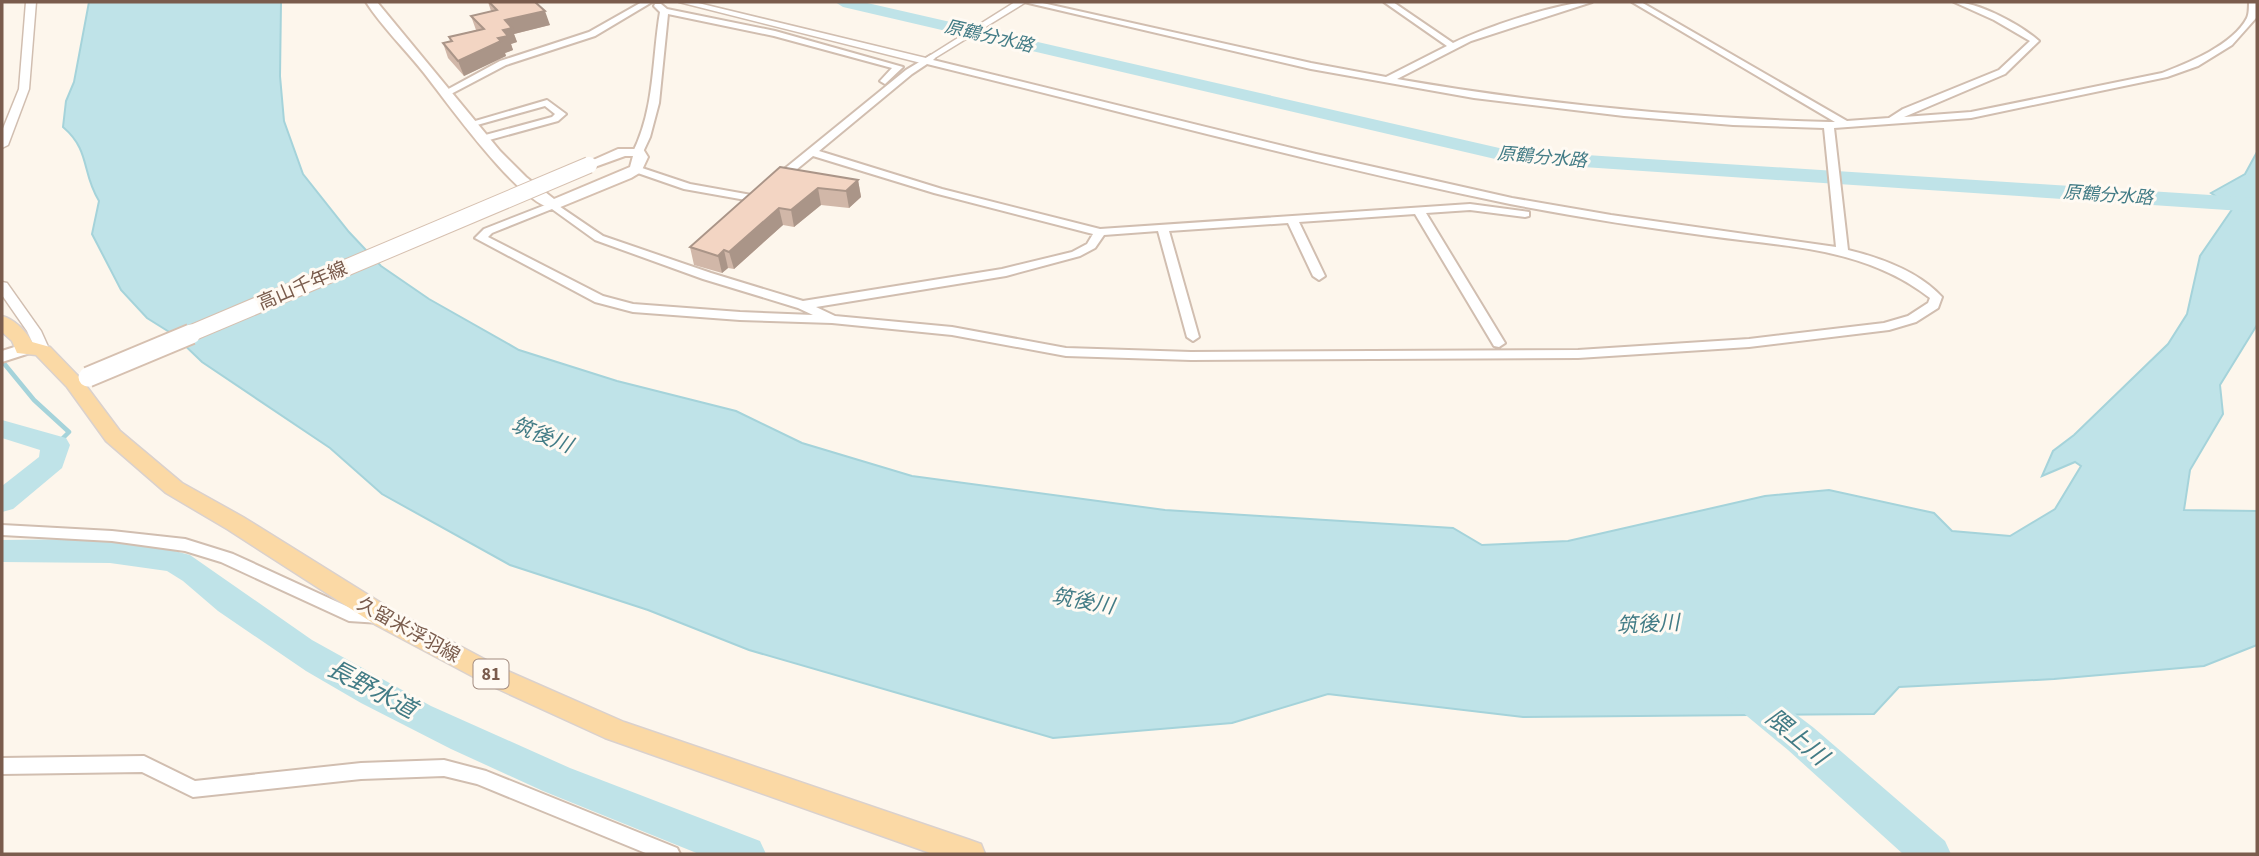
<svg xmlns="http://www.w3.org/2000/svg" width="2259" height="856" font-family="'Source Sans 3','Noto Sans JP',sans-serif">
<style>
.water{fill:#bfe3e8;stroke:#a5d3da;stroke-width:2}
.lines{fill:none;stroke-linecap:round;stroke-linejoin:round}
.stream{stroke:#a5d3da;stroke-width:4.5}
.river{fill:#bfe3e8;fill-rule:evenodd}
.minor-casing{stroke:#d1beb0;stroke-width:4}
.tertiary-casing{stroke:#d1beb0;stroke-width:3}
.secondary-casing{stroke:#d6c0b0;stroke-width:4}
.primary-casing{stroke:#dad1cd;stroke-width:3}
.minor{fill:#fff;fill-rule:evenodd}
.tertiary{fill:#fff;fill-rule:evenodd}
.secondary{fill:#fff;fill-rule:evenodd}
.primary{fill:#fbd9a5;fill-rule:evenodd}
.secondary-bridge-far1-casing{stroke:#d6c0b0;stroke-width:18;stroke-linecap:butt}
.secondary-bridge-casing{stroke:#d6c0b0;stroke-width:23;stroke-linecap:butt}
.secondary-bridge-far1{stroke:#fff;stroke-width:16}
.secondary-bridge{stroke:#fff;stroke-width:19}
.wall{fill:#d1b7a8}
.shaded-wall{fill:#aa9588}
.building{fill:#f3d5c3;stroke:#aa9588;stroke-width:2}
.labels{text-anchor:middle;stroke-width:6;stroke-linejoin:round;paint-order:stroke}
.far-water-label{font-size:18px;font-style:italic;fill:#437c86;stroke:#fffaf3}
.shield{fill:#fffaf3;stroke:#a28b7f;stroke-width:2}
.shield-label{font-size:18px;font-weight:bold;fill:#7a5c4d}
.street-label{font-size:19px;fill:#7a5c4d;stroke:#fffaf3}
.water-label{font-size:21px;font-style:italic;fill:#437c86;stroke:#fffaf3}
.near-water-label{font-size:24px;font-style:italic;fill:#437c86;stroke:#fffaf3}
</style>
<rect width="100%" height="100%" fill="#fdf6ec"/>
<path class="water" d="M89,2H281L280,76L284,121L303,174L349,232L381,266L429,299L519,350L617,381L736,411L802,443L912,476L1165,510L1453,528L1482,545L1568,541L1765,496L1829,490L1934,513L1952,531L2010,536L2055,509L2081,466L2075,462L2042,476L2053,451L2074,435L2168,344L2187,314L2200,256L2233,208L2211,193L2245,174L2257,152V325L2220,385L2223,414L2190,470L2184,510L2257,511V645L2204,666L2054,679L1899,687L1874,714L1523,717L1328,694L1232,723L1053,738L749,650L648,610L510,565L382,494L330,448L202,362L174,335L147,318L121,290L92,234L99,201C81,172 91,151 63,127L66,101L74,82Z"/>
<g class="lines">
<path class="stream" d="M2,361L34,400L69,432L56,445"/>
<g class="river">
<path d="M835,2H863L1508,150L2257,198V212L1508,162L843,7Z"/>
<path d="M2,420L66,438L70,445L62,468L13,509L2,512V486L39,457L40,450L2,438Z"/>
<path d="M87,539L152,545L190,555L312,640L431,706L570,768L760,841L766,854H699L543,791L451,749L361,703L306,671L218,611L183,581L167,571L110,563L2,562V540Z"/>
<path d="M1742,678L1754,682L1814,728L1945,841L1951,854H1903L1788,750L1730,702L1724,692L1730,682Z"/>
</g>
<defs>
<g id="minor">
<path d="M642,2H652L595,36L506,65L449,95L441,93L500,61L589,32Z"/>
<path d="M1024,2H1038L1311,63L1386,77L1447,46L1384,2H1393L1453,43C1484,28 1559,2 1592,2L1471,41L1397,79C1540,104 1684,118 1829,122H1835L1632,2H1641L1847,121L1889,118L1903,109L1999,70L2030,41L1994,20L1954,2C1979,2 2021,25 2039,41L2005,74L1904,117L1971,112L2162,73C2188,63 2233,45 2247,18C2249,14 2249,7 2249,2H2257L2256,18L2232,45L2198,66L2167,77L1971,118L1834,128L1848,250C1881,258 1918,271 1942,297L1938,308L1916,322L1889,330L1749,347L1578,358L1191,360L1066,356L952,335L832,323L740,320L633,312L595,302L475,238L484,229L553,202L603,236L711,273L803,301L1002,269L1072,252L1087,244L1093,234L934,193L813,156L780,183H772V179L906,70L931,55L935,58L933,60L1316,154L1512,198L1611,215L1836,247L1824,128L1733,125L1624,116L1474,98L1311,69ZM927,64C1121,111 1314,164 1510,204C1576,217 1642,227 1709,236C1788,247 1864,247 1930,298L1928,303L1908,316L1884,323L1749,339L1578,350L1191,352L1066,348L952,327L835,316L816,307L1006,276L1080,256L1095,248L1104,235L1158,231L1187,337L1193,341L1199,337L1169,231L1288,223L1313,276L1319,280L1325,276L1299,222L1415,214L1494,346L1499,347L1505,343L1426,213L1470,210L1525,217L1529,216V212L1470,204L1100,229L942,189L819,151L912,74ZM552,209L595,240L703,279L798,308L813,315L740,312L633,304L603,296L488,237L492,233Z"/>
<path d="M655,4H661L667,9L775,31L903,67L885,84L880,81L892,68L774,36L668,14L659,103L650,137L643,152L634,154L633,152C655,108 652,59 660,12L654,6Z"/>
<path d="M547,100L566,114L558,121L482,142L478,141V137L552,117L555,114L545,106L470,127L465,124Z"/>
<path d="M636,166L690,184L757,196L762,199L757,202L684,189L632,171L631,169Z"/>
<path d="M2,525L112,531L185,539L233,554L357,611L386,613L388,617L386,621L380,623L349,621L221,562L185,551L112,541L2,535Z"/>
<path d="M144,756L195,781L361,763L444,760L486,771L677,848L680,854H648L477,784L444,776L361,779L193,797L142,772L2,774V758Z"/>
</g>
<g id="tertiary">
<path d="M26,2H36L29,89L8,145L2,148V131L19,89Z"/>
<path d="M679,2H694L926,58L1015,2H1026L925,64Z"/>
<path d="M2,282L7,283L41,331L50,351L48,354H38L27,331L2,295Z"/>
</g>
<g id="secondary">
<path d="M366,2H377L500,151L526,177L554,199L630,167L633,156H625L589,169L582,165L618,149H643L648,157L641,172L631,178L558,208C527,216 444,98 424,73C405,49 382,27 366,2Z"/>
<path d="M24,344L33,349L30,353L2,362V351Z"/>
</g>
<path id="primary" d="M2,316C14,319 27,332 32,342L50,347L81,379L120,431L182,483L243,517L394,611L503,669L624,722L970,840L981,844L985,854H933L605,738L485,683L376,625L227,529L166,493L106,441L67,387L36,355L17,353L12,341L2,332Z"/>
</defs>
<use href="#minor" class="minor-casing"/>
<use href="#tertiary" class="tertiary-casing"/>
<use href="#secondary" class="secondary-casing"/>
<use href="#primary" class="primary-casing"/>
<use href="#minor" class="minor"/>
<use href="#tertiary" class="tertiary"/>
<use href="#secondary" class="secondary"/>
<use href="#primary" class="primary"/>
<defs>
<path id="secondary-bridge-far1" d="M187,335L589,165"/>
<path id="secondary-bridge" d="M88,377L191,334"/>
</defs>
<use href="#secondary-bridge-far1" class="secondary-bridge-far1-casing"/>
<use href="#secondary-bridge" class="secondary-bridge-casing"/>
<use href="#secondary-bridge-far1" class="secondary-bridge-far1"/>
<use href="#secondary-bridge" class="secondary-bridge"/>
</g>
<g class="wall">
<path d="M488,2H535L550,25L514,34L517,42L511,44L513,50L505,53L506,56L464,76L448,58L443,43L450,41L449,37L476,30L471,16L491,11Z"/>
<path d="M780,167L858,180L861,197L849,208L821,205L794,227L783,225L734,269L728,268L722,273L694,265L690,247Z"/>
</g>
<g class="shaded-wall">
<path d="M545,11L550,25L514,34L517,42L511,44L513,50L505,53L506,56L464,76L458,61L498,38L503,30L505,20Z"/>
<path d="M858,180L861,197L849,208L846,191Z"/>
<path d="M818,188L821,205L794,227L791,210Z"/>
<path d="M779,208L783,225L734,269L729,252Z"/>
<path d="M724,250L728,268L722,273L718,256Z"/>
</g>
<g class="building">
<path d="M489,2H535L545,11L505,20L512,28L503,30L508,36L498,38L501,41L458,61L443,43L452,41L449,37L484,29L471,16L497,10Z"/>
<path d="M780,167L858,180L846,191L818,188L791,210L779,208L729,252L724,250L718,256L690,247Z"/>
</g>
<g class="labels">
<g class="far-water-label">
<text transform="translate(989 36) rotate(13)" y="6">原鶴分水路</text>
<text transform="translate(1542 157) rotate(5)" y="6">原鶴分水路</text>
<text transform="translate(2108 195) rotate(4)" y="6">原鶴分水路</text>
</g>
<rect class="shield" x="473.5" y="659.5" width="35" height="29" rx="5"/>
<g class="shield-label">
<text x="491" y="680">81</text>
</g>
<g class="street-label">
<text transform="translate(302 285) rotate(-23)" y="7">高山千年線</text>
<text transform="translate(409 629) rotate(29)" y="7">久留米浮羽線</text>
</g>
<g class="water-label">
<text transform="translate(542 435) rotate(21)" y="7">筑後川</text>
<text transform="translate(1083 601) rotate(10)" y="7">筑後川</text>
<text transform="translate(1648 624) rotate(-3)" y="7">筑後川</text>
</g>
<g class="near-water-label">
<text transform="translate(372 689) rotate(28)" y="8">長野水道</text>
<text transform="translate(1797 737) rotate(40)" y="8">隈上川</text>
</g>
</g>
<rect width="2259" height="856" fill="none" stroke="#7a5c4d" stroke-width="7"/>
</svg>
